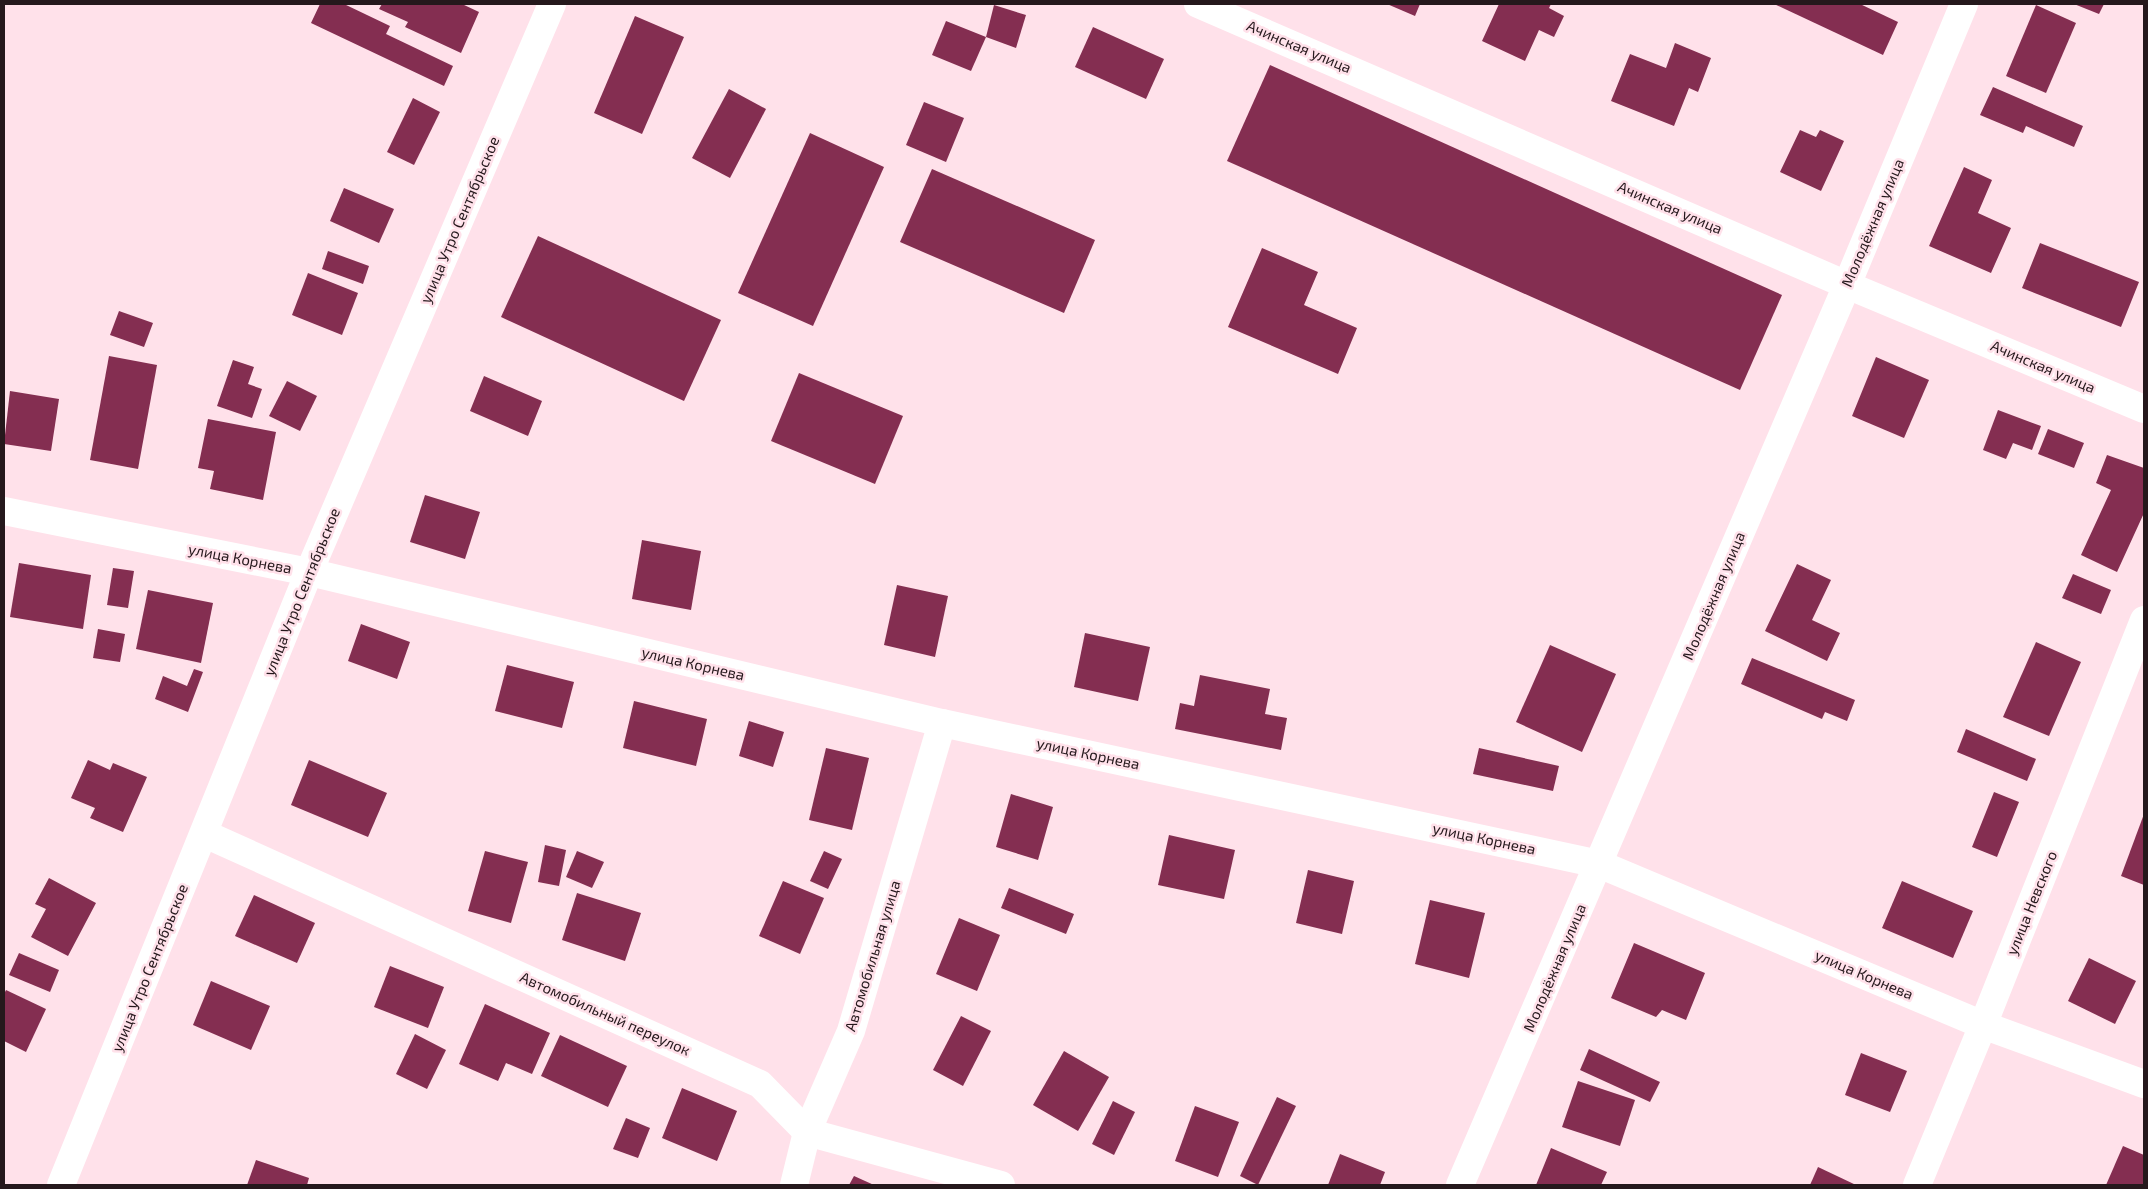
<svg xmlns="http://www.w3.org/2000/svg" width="2148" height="1189" font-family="'Exo 2',sans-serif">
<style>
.building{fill:#842e51}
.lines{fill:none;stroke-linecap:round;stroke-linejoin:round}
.minor{stroke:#fff;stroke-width:28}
.tertiary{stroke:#fff;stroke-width:28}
.labels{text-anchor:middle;stroke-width:5;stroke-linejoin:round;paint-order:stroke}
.street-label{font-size:15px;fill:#25181c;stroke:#ffe1ea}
</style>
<rect width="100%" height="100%" fill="#ffe1ea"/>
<g class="building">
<path d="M320,4H344L390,26L386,34L453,66L444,86L311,23Z"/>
<path d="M382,4H462L479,12L461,53L405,27L408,22L379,9Z"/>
<path d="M1387,4H1420L1415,16Z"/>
<path d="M1499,4H1551L1549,8L1564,16L1554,37L1539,30L1525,61L1482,41Z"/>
<path d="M1774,4H1860L1898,22L1883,55Z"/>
<path d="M2074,4H2104L2099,14Z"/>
<path d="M994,5L1026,15L1016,48L986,37Z"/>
<path d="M2036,5L2076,23L2046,93L2006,76Z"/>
<path d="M635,16L684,37L642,134L594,113Z"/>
<path d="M946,21L986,37L971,71L932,55Z"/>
<path d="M1093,27L1164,59L1146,99L1075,67Z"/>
<path d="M1675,43L1711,58L1698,92L1689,88L1674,126L1611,101L1630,54L1666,68Z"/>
<path d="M1270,65L1782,295L1740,390L1227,161Z"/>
<path d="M1993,87L2083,126L2074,147L2026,126L2023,133L1980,115Z"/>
<path d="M729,89L766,109L730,178L692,158Z"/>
<path d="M413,98L440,112L414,165L387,152Z"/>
<path d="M924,102L964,118L946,162L906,145Z"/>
<path d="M1800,130L1816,137L1820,130L1844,141L1821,191L1780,172Z"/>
<path d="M810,133L884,167L813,326L738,293Z"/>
<path d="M1964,167L1992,180L1978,213L2011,228L1991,273L1929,246Z"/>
<path d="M932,169L1095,240L1064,313L900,242Z"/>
<path d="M344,188L394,209L379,243L330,221Z"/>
<path d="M538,236L721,320L684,401L501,317Z"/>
<path d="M2040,243L2139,282L2121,327L2022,288Z"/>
<path d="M1262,248L1318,272L1304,305L1357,328L1338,374L1228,327Z"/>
<path d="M328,251L369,266L363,284L322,269Z"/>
<path d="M308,273L358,293L342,335L292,315Z"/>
<path d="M119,311L153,323L144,347L110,335Z"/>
<path d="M109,356L157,365L138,469L90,460Z"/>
<path d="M1876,357L1929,380L1904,438L1852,416Z"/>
<path d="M233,360L254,367L248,384L262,389L252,418L217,406Z"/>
<path d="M799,373L903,416L875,484L771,441Z"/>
<path d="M484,376L542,401L528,436L470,411Z"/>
<path d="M287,381L317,396L300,431L269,416Z"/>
<path d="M10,391L59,399L51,451L4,444Z"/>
<path d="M1998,410L2041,426L2032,450L2013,443L2006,459L1983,450Z"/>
<path d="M208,419L276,432L263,500L210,489L214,471L198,468Z"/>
<path d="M2048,429L2084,443L2074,468L2038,454Z"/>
<path d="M2107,455L2144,468V513L2117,572L2081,555L2111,490L2096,483Z"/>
<path d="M425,495L480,512L465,559L410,542Z"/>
<path d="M642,540L701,551L691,610L632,599Z"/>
<path d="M19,563L91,575L83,629L10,617Z"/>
<path d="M1797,564L1831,580L1812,620L1840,633L1827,661L1765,631Z"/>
<path d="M113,568L134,571L128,608L107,605Z"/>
<path d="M2073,574L2111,590L2101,614L2062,598Z"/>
<path d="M897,585L948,596L935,657L884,645Z"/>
<path d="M148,590L213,603L201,663L136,649Z"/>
<path d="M361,624L410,642L397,679L348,661Z"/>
<path d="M98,629L125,634L120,662L93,658Z"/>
<path d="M1085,633L1150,647L1138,701L1074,687Z"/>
<path d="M2036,642L2081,662L2049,736L2003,717Z"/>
<path d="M1550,645L1616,674L1582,752L1516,722Z"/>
<path d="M1752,658L1855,700L1847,721L1825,712L1822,719L1741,684Z"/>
<path d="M507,665L574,682L562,728L495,711Z"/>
<path d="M194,669L203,672L188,712L155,699L163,676L187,686Z"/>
<path d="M1200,675L1270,689L1265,714L1287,718L1281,750L1175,729L1180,703L1194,706Z"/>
<path d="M634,701L707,719L696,766L623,748Z"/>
<path d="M749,721L784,732L773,767L739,756Z"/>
<path d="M1966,729L2036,759L2027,781L1957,752Z"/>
<path d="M826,748L869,758L852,830L809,820Z"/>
<path d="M1479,748L1559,766L1553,791L1473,774Z"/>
<path d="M88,760L110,770L113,763L147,777L123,832L90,818L95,808L71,798Z"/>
<path d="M309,760L387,793L368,837L291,805Z"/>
<path d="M1994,792L2019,802L1997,857L1972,847Z"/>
<path d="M1011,794L1053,807L1038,860L996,847Z"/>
<path d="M2144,814V885L2121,876Z"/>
<path d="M1169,835L1235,850L1224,899L1158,885Z"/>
<path d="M545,845L566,850L559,886L538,882Z"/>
<path d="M485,851L528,862L511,923L468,911Z"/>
<path d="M577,851L604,862L592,888L566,877Z"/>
<path d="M824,851L842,859L828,889L810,881Z"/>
<path d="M1308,870L1354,881L1342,934L1296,923Z"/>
<path d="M49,878L96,903L68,956L31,937L46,909L35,904Z"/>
<path d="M783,881L824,898L800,954L759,936Z"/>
<path d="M1902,881L1973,911L1953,958L1882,928Z"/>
<path d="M1009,888L1074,914L1066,934L1001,908Z"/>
<path d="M577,893L641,913L625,961L562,940Z"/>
<path d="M254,895L315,923L297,963L235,936Z"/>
<path d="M1430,900L1485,913L1469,978L1415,964Z"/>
<path d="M959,918L1000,935L977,991L936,974Z"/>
<path d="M1634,943L1705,973L1686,1020L1662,1010L1656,1017L1611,998Z"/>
<path d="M19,953L59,970L50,992L9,975Z"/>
<path d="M2089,958L2136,981L2115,1024L2068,1001Z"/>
<path d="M390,966L444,987L428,1028L374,1007Z"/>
<path d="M211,981L270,1006L251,1050L193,1025Z"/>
<path d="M6,990L46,1009L26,1052L4,1041V994Z"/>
<path d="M485,1004L550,1033L532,1074L506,1063L498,1081L459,1064Z"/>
<path d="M961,1016L991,1031L963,1086L933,1070Z"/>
<path d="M415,1034L446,1050L427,1089L396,1074Z"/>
<path d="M560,1035L627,1066L608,1107L541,1076Z"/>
<path d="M1589,1049L1660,1082L1650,1102L1580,1070Z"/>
<path d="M1064,1051L1109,1077L1078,1131L1033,1105Z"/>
<path d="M1861,1053L1907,1071L1890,1112L1845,1095Z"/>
<path d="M1578,1081L1635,1100L1620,1146L1562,1127Z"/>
<path d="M682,1088L737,1111L717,1161L662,1138Z"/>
<path d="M1277,1097L1296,1106L1258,1185L1240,1176Z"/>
<path d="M1113,1101L1135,1112L1114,1155L1092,1144Z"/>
<path d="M1195,1106L1239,1122L1218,1177L1175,1161Z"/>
<path d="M626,1118L650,1128L638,1158L613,1149Z"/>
<path d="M2123,1146L2144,1155V1185H2106Z"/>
<path d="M1551,1148L1607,1172L1601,1185H1536Z"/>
<path d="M1340,1154L1385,1172L1380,1185H1328Z"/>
<path d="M256,1160L309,1178L307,1185H247Z"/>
<path d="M1818,1167L1856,1185H1810Z"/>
<path d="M854,1176L874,1185H849Z"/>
</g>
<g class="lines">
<g class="minor">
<path d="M1198,4L1847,285L2144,409"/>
<path d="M4,511L309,572L942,723L1599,864L1983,1025L2144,1084"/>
<path d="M205,834L760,1084L807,1132L1001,1185"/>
<path d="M794,1185L807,1132L851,1031L942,723"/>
<path d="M1460,1185L1847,285L1964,4"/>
<path d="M1917,1185L1983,1025L2144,620"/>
</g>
<path class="tertiary" d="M61,1185L309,572L552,4"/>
</g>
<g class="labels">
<g class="street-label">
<text transform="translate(1299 47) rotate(23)" y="5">Ачинская улица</text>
<text transform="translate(1670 208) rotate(23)" y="5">Ачинская улица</text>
<text transform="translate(460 220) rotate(-67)" y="5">улица Утро Сентябрьское</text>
<text transform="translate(1873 223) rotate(-67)" y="5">Молодёжная улица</text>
<text transform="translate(2043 367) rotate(23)" y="5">Ачинская улица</text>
<text transform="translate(240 559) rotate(11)" y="5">улица Корнева</text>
<text transform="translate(302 592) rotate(-68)" y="5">улица Утро Сентябрьское</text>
<text transform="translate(1714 596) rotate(-67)" y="5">Молодёжная улица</text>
<text transform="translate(693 664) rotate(13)" y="5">улица Корнева</text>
<text transform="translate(1088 754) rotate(12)" y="5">улица Корнева</text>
<text transform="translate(1484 839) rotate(12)" y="5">улица Корнева</text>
<text transform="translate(2032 903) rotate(-68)" y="5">улица Невского</text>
<text transform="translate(873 956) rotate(-73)" y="5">Автомобильная улица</text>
<text transform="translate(150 968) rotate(-68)" y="5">улица Утро Сентябрьское</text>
<text transform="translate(1555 968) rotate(-67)" y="5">Молодёжная улица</text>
<text transform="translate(1864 975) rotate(23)" y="5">улица Корнева</text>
<text transform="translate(605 1014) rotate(24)" y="5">Автомобильный переулок</text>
</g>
</g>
<rect width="2148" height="1189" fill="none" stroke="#25181c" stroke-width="10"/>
</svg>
